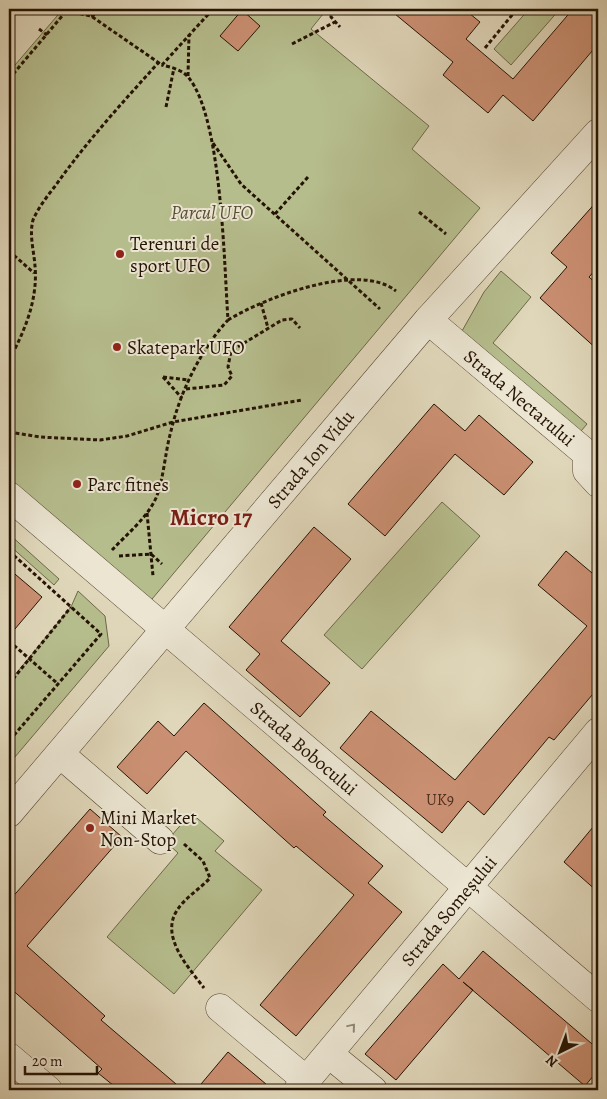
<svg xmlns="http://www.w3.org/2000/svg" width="607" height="1099" font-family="Alegreya,serif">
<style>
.green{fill:#b6bd8d;stroke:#6d6848}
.building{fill:#cb9073;stroke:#241202}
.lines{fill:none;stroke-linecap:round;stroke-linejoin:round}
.minor-casing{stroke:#534330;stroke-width:29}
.path{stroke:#241202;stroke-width:3;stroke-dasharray:4 2.5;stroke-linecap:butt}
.minor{stroke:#ebe5d2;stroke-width:28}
.oneway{stroke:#918674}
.poi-dot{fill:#8f2418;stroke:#ebe5d2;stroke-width:2}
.labels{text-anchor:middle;stroke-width:4;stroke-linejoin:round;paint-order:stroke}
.number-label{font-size:16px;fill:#4e321e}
.park-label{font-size:19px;font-style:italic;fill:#574e33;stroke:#ebe5d2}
.poi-label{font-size:19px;fill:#241202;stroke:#ebe5d2;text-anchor:start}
.street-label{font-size:19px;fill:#241202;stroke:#ebe5d2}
.district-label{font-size:24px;font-weight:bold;fill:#7a1f14;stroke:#ebe5d2}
</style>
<rect width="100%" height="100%" fill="#e0d7ba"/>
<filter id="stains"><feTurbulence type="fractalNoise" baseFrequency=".004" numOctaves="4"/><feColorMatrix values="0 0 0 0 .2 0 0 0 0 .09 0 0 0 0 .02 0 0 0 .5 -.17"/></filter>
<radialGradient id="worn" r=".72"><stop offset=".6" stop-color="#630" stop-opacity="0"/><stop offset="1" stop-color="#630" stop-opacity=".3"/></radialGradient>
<g class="green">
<path d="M63,9H327L311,29L429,126L412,149L480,208L142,611L9,496V72Z"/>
<path d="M529,9H560L511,65L494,49Z"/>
<path d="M501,271L531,297L493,343L587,424L576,437L462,331L484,292Z"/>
<path d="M442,502L480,536L362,669L324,635Z"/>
<path d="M9,534L59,579L54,585L9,545Z"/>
<path d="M78,591L105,616L109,646L9,764V682L71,607Z"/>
<path d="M191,813L224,841L215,851L262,890L174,994L107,937L178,853L166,842Z"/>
</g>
<g class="building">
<path d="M389,9H464L480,22L466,39L513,79L573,9H598V44L533,121L503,95L488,113L443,75L453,62Z"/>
<path d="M242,10L260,26L238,51L220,36Z"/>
<path d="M598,200V267L589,277L598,285V350L540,298L567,267L551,253Z"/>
<path d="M434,404L465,431L479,415L533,462L504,495L455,454L385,536L348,504Z"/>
<path d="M314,527L351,559L281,641L330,683L300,717L246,670L260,654L229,627Z"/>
<path d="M566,551L598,578V688L554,740L549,737L484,815L468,801L442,833L340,748L371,711L455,780L587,626L538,585Z"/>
<path d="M9,569L42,597L9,636Z"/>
<path d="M204,703L326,812L323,815L383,866L368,883L402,912L296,1036L260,1005L354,895L296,846L294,848L186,751L147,794L117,767L158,721L174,736Z"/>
<path d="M90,809L122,837L27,946L105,1016L101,1020L183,1090H119L98,1073L102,1069L9,987V901Z"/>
<path d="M598,821V892L564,862Z"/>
<path d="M483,951L598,1049V1070L585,1086L463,982L473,990L396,1080L365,1054L443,964L459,979Z"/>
<path d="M228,1052L273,1090H196Z"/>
</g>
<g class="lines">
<defs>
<g id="minor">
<path id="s1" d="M428,320L587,454V471L598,483"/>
<path id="s2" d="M9,496L598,998"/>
<path d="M60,754L160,840"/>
<path id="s3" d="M9,813L428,320L598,133"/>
<path d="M220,1008L306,1080"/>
<path d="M329,1054L373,1090"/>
<path d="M9,1057L48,1090"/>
<path id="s4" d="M298,1090L598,732"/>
</g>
</defs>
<use href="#minor" class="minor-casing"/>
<g class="path">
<path d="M332,9L331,17L340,27"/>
<path d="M67,11L91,16L162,65L213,9"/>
<path d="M91,16L110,9"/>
<path d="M39,29L47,35"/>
<path d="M292,44L335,22"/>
<path d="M485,48L517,9"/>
<path d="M188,76L189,35"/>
<path d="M9,79L68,9"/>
<path d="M166,107L174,68"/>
<path d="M213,143L241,184L380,309"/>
<path d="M419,212L446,234"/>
<path d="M275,214L308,177"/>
<path d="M9,251L34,273"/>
<path d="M261,303L268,328"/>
<path d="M228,320C264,298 359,261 396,291"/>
<path d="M9,360C25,331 38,299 35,266C34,251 29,235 33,220C38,208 48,195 56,185C87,141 123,102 159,62"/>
<path d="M163,377L182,398"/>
<path d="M163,377L189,380"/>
<path d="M186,389L224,385L232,376L228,367L231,351L282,320L292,319L300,328"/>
<path d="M9,432L40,437L100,440L127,436L173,422L302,400"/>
<path d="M147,513L153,576"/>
<path d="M112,550C126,535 147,518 156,498C164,478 165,452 171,431C180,392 201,349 228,320C224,263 222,120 189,78C183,70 171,67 162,65"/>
<path d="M9,551L101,634L9,741"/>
<path d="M119,556L151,554L162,564"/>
<path d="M9,641L58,684"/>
<path d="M9,684L71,607"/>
<path d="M184,844L203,861L210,878C200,889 184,898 176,912C161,938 189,968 204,988"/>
</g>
<use href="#minor" class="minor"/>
</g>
<defs><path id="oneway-chevron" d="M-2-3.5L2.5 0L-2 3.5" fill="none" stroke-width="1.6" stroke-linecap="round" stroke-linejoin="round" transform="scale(1.25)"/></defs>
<use class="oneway" href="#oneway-chevron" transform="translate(352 1027) rotate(-50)"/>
<g class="poi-dot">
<circle cx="120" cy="254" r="5"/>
<circle cx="117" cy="347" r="5"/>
<circle cx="77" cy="484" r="5"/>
<circle cx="90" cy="828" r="5"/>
</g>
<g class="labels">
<g class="number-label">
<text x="440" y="805">UK9</text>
</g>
<g class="park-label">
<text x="212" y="219">Parcul UFO</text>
</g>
<g class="poi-label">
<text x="130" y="250">Terenuri de<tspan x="130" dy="22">sport UFO</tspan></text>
<text x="127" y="354">Skatepark UFO</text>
<text x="87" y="491">Parc fitnes</text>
<text x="100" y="824">Mini Market<tspan x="100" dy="22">Non-Stop</tspan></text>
</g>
<g class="street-label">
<text dy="7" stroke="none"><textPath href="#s1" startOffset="120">Strada Nectarului</textPath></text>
<text dy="7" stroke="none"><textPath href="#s3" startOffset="465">Strada Ion Vidu</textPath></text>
<text dy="7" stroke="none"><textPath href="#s2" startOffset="388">Strada Bobocului</textPath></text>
<text dy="7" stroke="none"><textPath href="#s4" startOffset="234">Strada Someșului</textPath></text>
</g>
<g class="district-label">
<text x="211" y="525">Micro 17</text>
</g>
</g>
<rect width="607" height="1099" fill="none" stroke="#e0d7ba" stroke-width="30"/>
<rect x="10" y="10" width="587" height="1079" fill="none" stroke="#241202" stroke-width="2.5"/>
<rect x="15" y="15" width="577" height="1069" fill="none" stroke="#241202"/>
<g transform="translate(560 1052) rotate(222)" stroke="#ebe5d2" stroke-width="4" paint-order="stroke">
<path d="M0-4L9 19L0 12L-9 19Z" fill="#241202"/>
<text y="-8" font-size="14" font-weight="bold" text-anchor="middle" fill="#241202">N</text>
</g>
<path d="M25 1066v8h72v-8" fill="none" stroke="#241202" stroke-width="2.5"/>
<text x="32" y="1066" font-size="15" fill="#241202" stroke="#ebe5d2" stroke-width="4" paint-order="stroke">20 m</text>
<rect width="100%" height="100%" filter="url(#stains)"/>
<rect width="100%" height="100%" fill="url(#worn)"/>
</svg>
